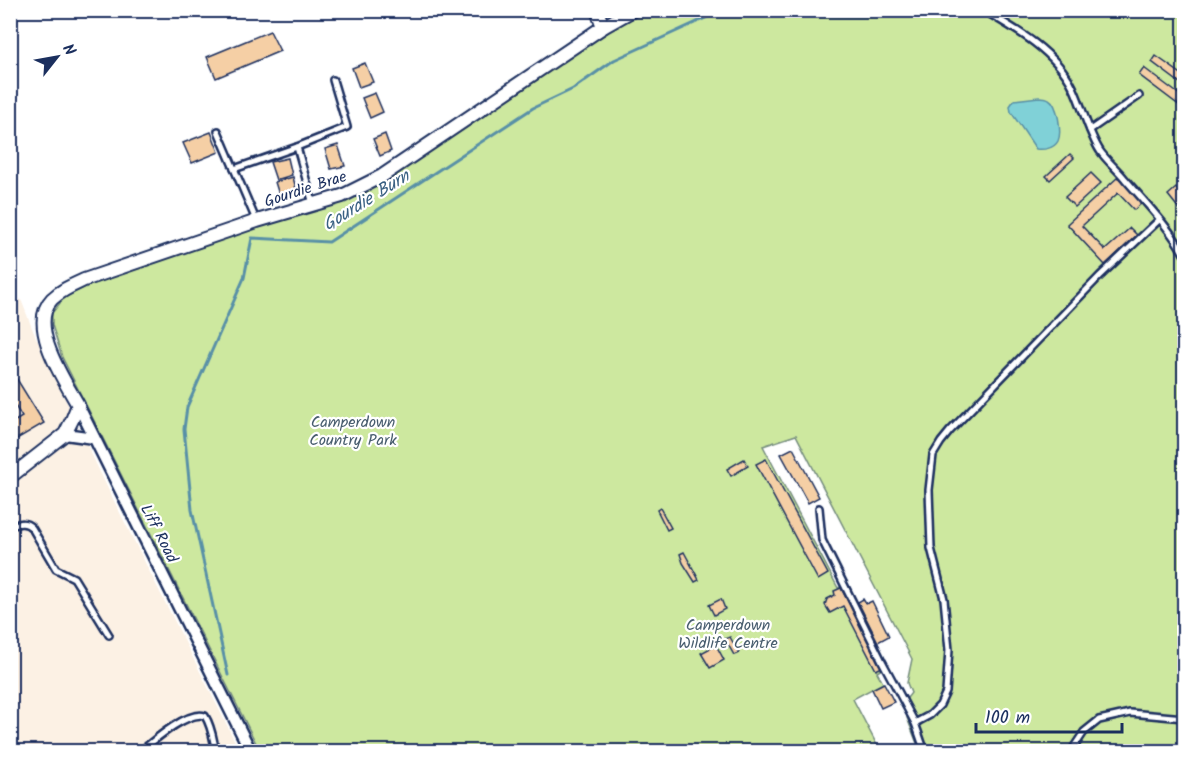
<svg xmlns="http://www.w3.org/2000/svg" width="1195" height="762" font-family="Kalam,sans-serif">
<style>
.built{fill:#fcf1e4}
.green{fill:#cde89f;stroke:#748c7e;stroke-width:1.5}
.water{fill:#80d1d7;stroke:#5890a7;stroke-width:1.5}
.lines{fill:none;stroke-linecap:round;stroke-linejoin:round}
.stream{stroke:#5890a7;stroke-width:3}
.building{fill:#f5cfa5;stroke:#1b2f5e;stroke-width:1.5}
.service-casing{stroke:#1b2f5e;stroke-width:10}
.minor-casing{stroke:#1b2f5e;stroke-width:15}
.tertiary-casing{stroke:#1b2f5e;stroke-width:16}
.service{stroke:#fff;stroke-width:5}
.minor{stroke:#fff;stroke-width:10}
.tertiary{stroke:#fff;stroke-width:12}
.labels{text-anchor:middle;stroke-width:4.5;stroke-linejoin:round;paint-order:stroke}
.street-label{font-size:16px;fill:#1b2f5e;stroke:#fff}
.park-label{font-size:16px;fill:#485d6e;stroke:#fff}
.water-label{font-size:18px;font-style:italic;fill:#396082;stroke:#fff}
</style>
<rect width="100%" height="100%" fill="#fff"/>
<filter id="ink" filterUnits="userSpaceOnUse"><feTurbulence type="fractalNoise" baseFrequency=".0167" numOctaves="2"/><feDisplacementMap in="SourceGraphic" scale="12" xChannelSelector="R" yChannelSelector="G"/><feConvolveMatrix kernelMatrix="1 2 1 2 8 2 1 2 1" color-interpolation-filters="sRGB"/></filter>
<g filter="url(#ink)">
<path class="built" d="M10,282L22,302L34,333L109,491L240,751H11Z"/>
<path class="green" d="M633,11H1184V751H920L907,718L908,709L904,702L911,693L907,683L912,659L796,435L763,446L838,588L842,586L884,668L877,672L883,683L853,699L880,751H260L62,357L52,325V313L64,298L91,284L257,221L342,196Z"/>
<path class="water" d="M1039,97C1042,97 1046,97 1049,99C1058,104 1062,132 1058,141C1054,149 1043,150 1036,149L1011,112L1010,106L1014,100Z"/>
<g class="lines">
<path class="stream" d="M228,675L192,510L184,429L187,407L244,278L252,238L329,242L533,108L573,89L614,60L723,10"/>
</g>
<g class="building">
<path d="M270,31L280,51L216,78L207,57Z"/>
<path d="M1156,56L1184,76V86L1152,62Z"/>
<path d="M365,63L373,82L359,87L352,68Z"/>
<path d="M1144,68L1184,98V109L1139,75Z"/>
<path d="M375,93L383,112L370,118L362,98Z"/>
<path d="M211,132L219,152L192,163L183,143Z"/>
<path d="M385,134L391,151L380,156L373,139Z"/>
<path d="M338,145L345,166L331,169L325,149Z"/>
<path d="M1070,154L1074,158L1050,180L1046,176Z"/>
<path d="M288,158L292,175L276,180L270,162Z"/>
<path d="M1091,173L1101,183L1075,207L1065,197Z"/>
<path d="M293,177L297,193L280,198L275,182Z"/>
<path d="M1118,177L1142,203L1134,210L1118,193L1082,226L1105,250L1130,228L1137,235L1105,265L1067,224Z"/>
<path d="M1176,188L1184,198V215L1168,195Z"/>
<path d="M10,368L44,423L10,443V424L22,417L10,398Z"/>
<path d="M793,448L819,497L808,503L781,454Z"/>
<path d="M744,459L748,466L731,476L727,469Z"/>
<path d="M766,459L828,574L818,580L756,464Z"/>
<path d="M660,508L671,528L667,530L657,510Z"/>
<path d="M684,552L699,580L695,582L683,563L680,554Z"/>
<path d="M841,588L882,667L876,670L843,606L830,613L825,605L827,599L835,595L834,591Z"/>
<path d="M721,599L725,609L714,615L709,605Z"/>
<path d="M863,599L866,604L872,601L889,636L878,642L858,602Z"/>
<path d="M730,637L739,653L734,655L725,639Z"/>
<path d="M716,645L724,660L710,668L701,653Z"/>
<path d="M884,683L894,702L881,708L872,689Z"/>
</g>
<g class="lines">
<defs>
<g id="service">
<path d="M983,10C1016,29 1056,52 1073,87C1083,108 1088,132 1100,151C1107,161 1117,169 1125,179C1144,201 1170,228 1184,254"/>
<path d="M1090,130L1139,96"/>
<path d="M218,131L256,220"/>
<path d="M234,169L297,147"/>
<path d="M313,204L297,147L347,127L333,80"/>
<path d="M819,508L822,540L882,661L915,723"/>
<path d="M10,527C18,523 25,521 32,528L56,569L74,578L109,635"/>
<path d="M140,752C153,741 188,710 205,716C212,727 213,739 216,752"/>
<path d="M925,752L915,723L930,715L940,705L946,692L949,650L944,599L931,548L929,490L933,455L941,442L950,431L1100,276L1159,220"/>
<path d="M1072,752L1074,747L1084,732L1099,720L1130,713L1184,718"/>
</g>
<g id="minor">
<path d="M78,405L251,752"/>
<path d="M65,434L94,438"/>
</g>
<g id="tertiary">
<path d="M597,10L603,27"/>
<path d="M10,477L65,434L72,420L78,405C64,380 27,325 52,299C61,290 73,285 84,280L257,221L342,196L382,176L603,27L633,10"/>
</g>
</defs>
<use href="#service" class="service-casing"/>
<use href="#minor" class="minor-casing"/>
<use href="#tertiary" class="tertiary-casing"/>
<use href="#service" class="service"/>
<use href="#minor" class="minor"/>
<use href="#tertiary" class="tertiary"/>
</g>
</g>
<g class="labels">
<g class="street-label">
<text transform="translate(305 188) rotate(-18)" y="6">Gourdie Brae</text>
<text transform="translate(160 533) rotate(63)" y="6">Liff Road</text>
</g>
<g class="park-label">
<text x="353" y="427">Camperdown<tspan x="353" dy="18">Country Park</tspan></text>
<text x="728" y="630">Camperdown<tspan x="728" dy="18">Wildlife Centre</tspan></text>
</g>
<g class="water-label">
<text transform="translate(366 200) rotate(-32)" y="6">Gourdie Burn</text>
</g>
</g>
<rect width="1195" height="762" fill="none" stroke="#fff" stroke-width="36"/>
<rect x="18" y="18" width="1159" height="726" fill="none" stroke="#1b2f5e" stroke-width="2" filter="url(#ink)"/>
<g transform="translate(57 57) rotate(59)" stroke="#ffffff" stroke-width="4.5" paint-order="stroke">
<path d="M0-4.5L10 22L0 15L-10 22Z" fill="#1b2f5e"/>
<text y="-9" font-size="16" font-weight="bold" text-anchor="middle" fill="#1b2f5e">N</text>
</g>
<path d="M976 723v9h146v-9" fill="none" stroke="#1b2f5e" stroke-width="3"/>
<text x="985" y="723" font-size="18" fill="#1b2f5e" stroke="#ffffff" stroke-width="4.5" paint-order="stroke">100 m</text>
</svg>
